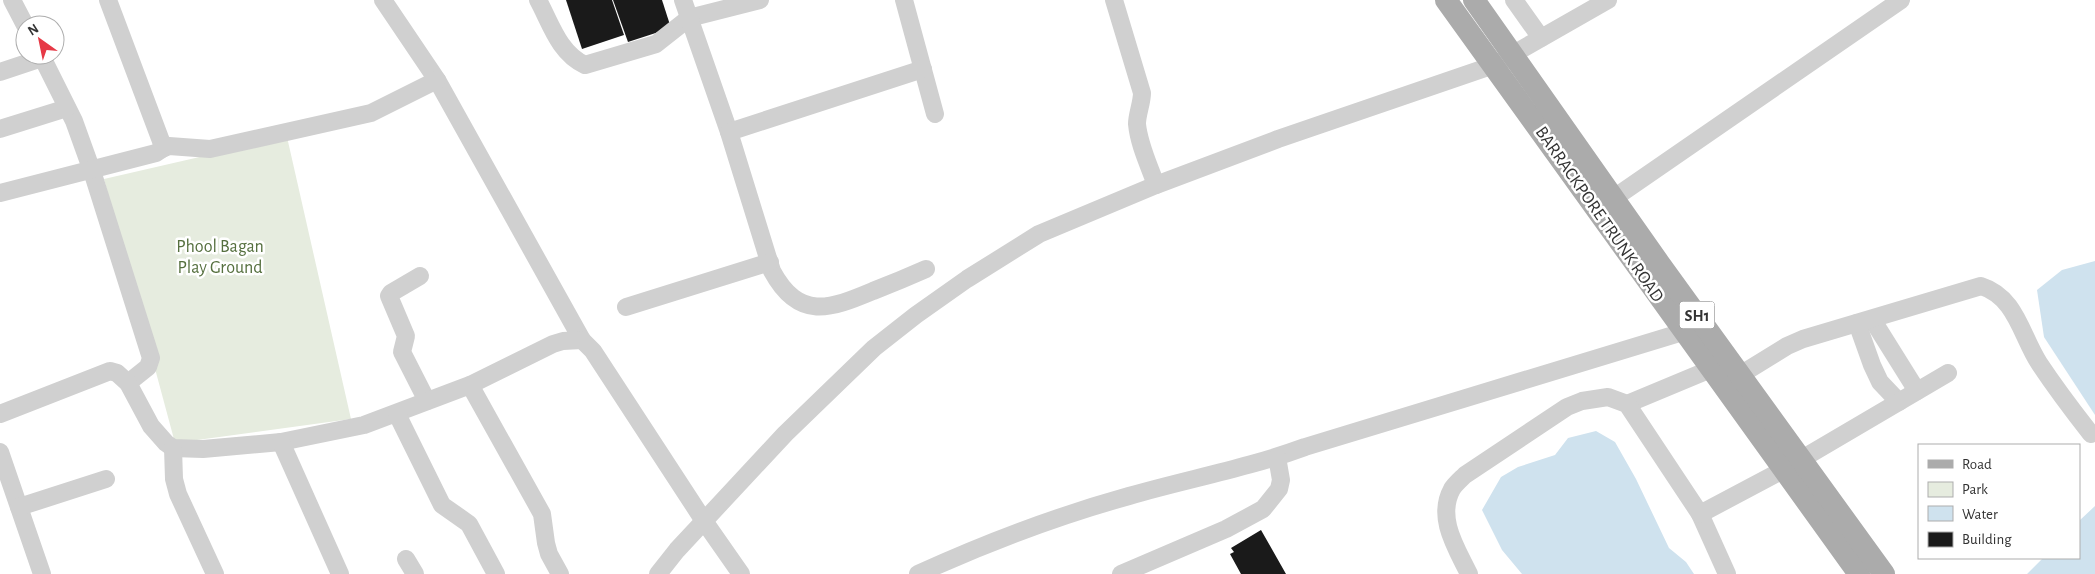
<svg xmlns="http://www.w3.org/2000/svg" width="2095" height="574" font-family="'Alegreya Sans',sans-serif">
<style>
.green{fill:#e6ecdf}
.water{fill:#cfe2ee}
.building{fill:#1a1a1a}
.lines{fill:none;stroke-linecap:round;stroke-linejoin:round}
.minor{stroke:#d0d0d0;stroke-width:18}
.major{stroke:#ababab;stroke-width:22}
.labels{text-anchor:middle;stroke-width:5;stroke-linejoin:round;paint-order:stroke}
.shield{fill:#fff;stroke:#707070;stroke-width:1}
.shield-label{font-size:16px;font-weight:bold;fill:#333}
.street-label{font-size:18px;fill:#333;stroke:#fff}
.park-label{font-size:18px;fill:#56703f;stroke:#fff}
</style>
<rect width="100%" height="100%" fill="#fff"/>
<path class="green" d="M287,137L351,419L175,443L104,179Z"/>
<g class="water">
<path d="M2095,261V415L2044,337L2037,290L2062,270Z"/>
<path d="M1596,431L1615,442L1636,479L1669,548L1686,562L1694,574H1522L1502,550L1482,510L1501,477L1518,467L1555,455L1568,438Z"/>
<path d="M2095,506V574H2027L2043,558H2079V521Z"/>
</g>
<g class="building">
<path d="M566,0H612L624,35L582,49Z"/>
<path d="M613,0H662L671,28L628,42Z"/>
<path d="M1261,530L1286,574H1241L1230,554L1234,552L1231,548Z"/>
</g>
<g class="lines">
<g class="minor">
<path d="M12,0L25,25"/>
<path d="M383,0L437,80L582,340"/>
<path d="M538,0C551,24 559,53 585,65L656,44L689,18L760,0"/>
<path d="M683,0L729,132L772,271C799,321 830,309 873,291C891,284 908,277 926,269"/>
<path d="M904,0L935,114"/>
<path d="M1114,0L1142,93C1142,103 1137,114 1137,124C1139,145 1149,165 1156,185"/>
<path d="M1514,0L1541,38"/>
<path d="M41,55L74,121L92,171L151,358L148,367L128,383"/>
<path d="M0,72L42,58"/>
<path d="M0,129L67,108"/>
<path d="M729,132L923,69"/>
<path d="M162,149L169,146L210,149L371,113L437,80"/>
<path d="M0,193L156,153L162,149L161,141L108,0"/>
<path d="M1614,198L1901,0"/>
<path d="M420,276L391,293L389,296L406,336L402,352L427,401"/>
<path d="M626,307L770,262"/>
<path d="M1872,319L1917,391"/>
<path d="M1857,323L1872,365L1880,382L1899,402"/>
<path d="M1740,375L1787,346L1803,339L1981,286C2016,297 2021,335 2039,363C2055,387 2073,411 2091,434"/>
<path d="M470,385L542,514L546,543L549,554L560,574"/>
<path d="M1627,404L1711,369"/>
<path d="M0,414L110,371L117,373L128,383L151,426L166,443L173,448L203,449L281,442L364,425L470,385L553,344L563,341L582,340L593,351L704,521L741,574"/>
<path d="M397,414L442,505L469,524L496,574"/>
<path d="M281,442L340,574"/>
<path d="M173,448L174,479L178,494L215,574"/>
<path d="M0,452L42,574"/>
<path d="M19,507L106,479"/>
<path d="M1700,514L1727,574"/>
<path d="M406,559L415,574"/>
<path d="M658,574L677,550L785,434L874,348L916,315L967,279L1039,234L1156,185L1278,139L1494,65L1608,0"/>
<path d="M918,574C986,543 1057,516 1129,496C1188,479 1248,468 1305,447L1683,332L1693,326"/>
<path d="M1121,574L1226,529L1263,509L1279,489L1281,480L1277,457"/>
<path d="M1469,574C1457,549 1436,518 1452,489C1455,484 1461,479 1465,475L1567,407L1582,401L1608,397L1627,404L1700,514L1783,470L1948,373"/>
</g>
<g class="major">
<path d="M1446,0L1859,574"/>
<path d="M1474,0L1659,263L1884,574"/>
</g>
</g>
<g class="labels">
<rect class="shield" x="1679.5" y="301.5" width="35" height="27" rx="4"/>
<g class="shield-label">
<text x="1697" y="321">SH1</text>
</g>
<g class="street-label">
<text transform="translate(1600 214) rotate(55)" y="6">BARRACKPORE TRUNK ROAD</text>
</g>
<g class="park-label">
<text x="220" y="252">Phool Bagan<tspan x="220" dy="21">Play Ground</tspan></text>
</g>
</g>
<rect x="1918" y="444" width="162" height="115" fill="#ffffff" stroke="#adadad"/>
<rect x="1928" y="460" width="25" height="8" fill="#ababab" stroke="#adadad"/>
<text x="1962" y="469" font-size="15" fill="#333333">Road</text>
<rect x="1928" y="482" width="25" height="15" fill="#e6ecdf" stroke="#adadad"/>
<text x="1962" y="494" font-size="15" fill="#333333">Park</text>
<rect x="1928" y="506" width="25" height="15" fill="#cfe2ee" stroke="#adadad"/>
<text x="1962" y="519" font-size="15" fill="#333333">Water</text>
<rect x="1928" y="532" width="25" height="15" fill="#1a1a1a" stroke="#adadad"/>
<text x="1962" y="544" font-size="15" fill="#333333">Building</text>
<g transform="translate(40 40) rotate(327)"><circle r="24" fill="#ffffff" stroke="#adadad"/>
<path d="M0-4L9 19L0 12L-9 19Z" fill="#e63946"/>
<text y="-8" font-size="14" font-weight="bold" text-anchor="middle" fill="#333333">N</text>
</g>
</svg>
